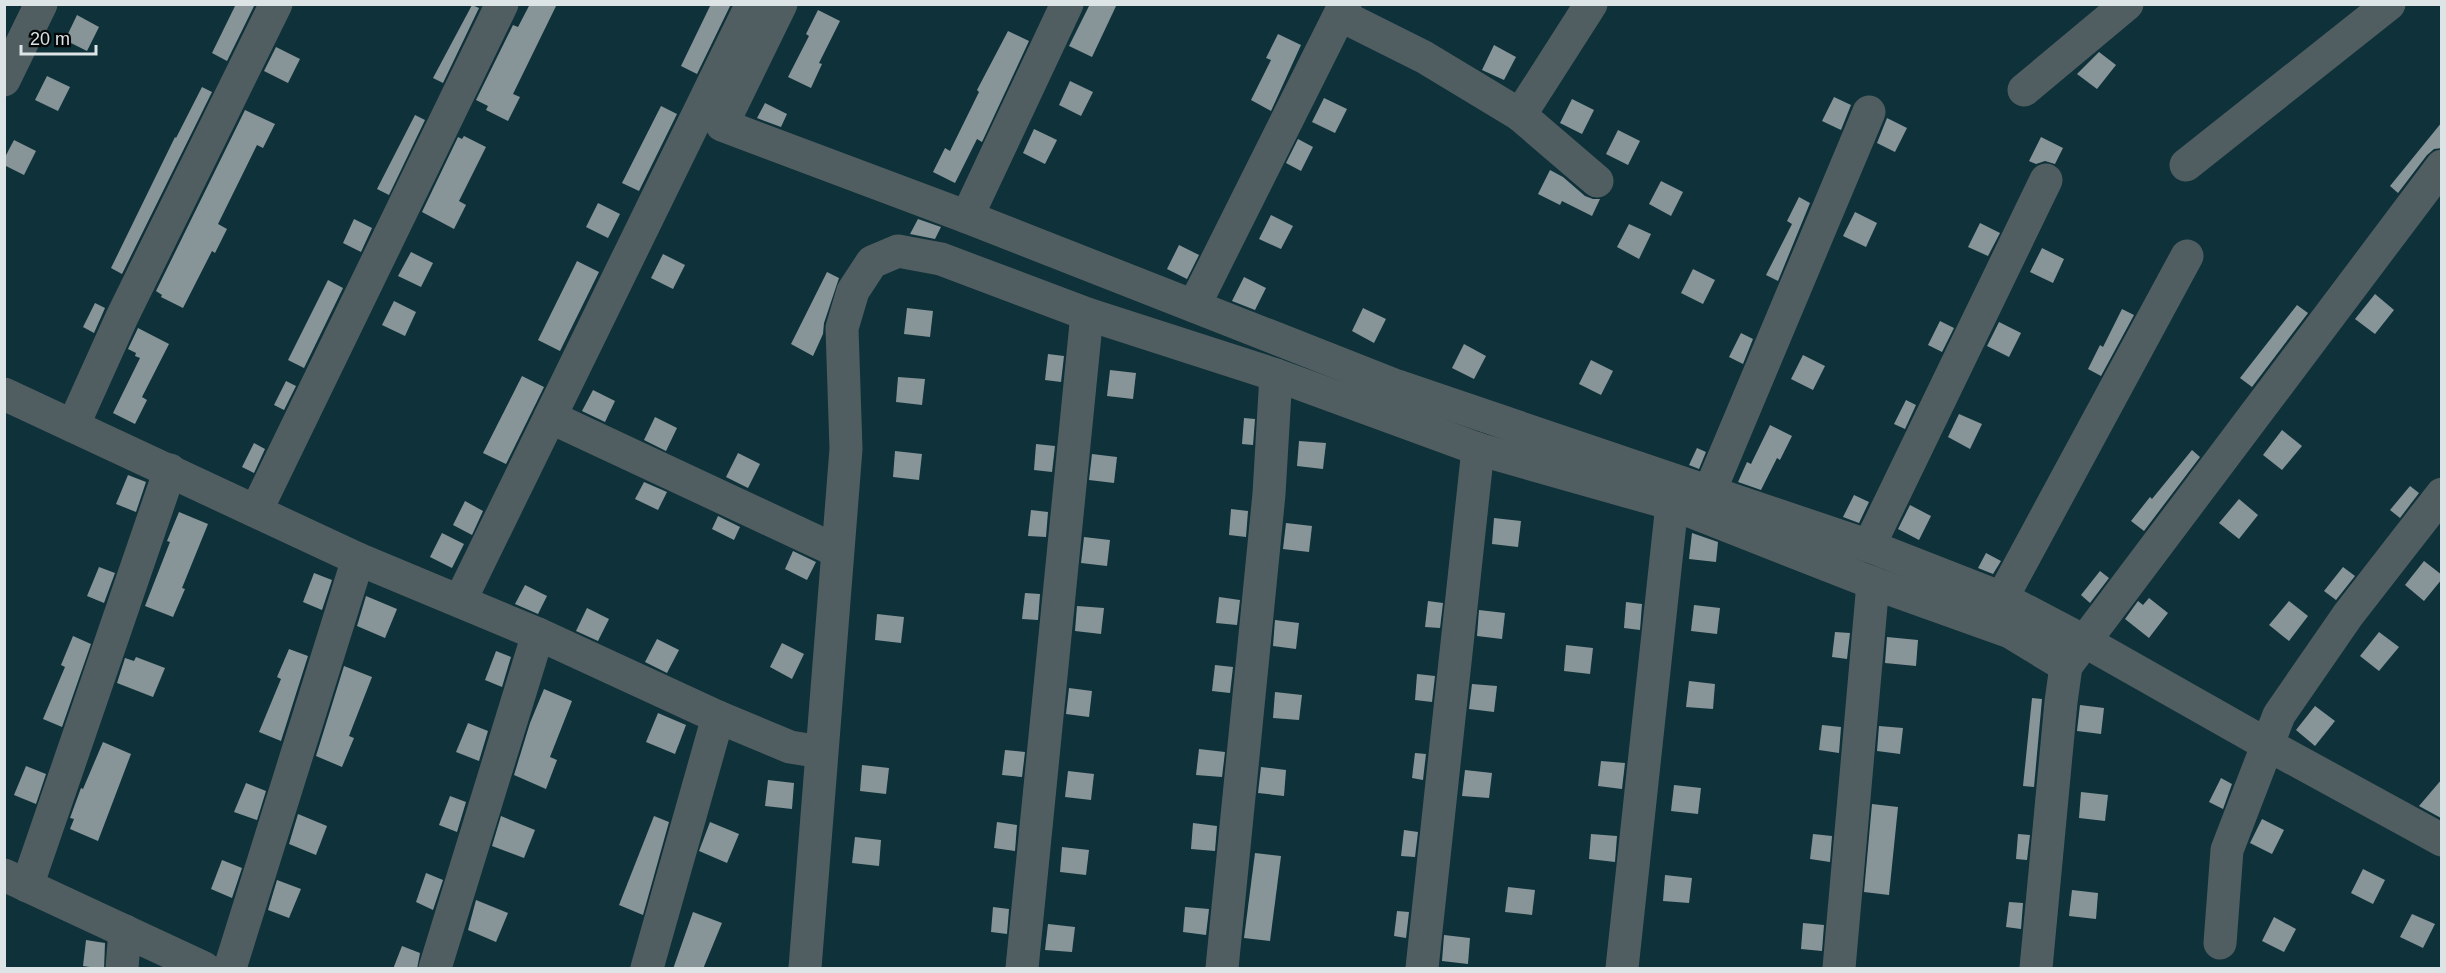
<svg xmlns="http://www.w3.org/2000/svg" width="2446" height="973" font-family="Arial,sans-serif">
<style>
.green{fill:#0f3139}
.building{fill:#879599}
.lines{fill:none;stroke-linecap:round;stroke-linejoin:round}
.minor{stroke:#515e61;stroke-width:33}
</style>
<rect width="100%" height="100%" fill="#111d20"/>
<rect class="green" x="5" y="5" width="2436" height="963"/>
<g class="building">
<path d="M236,4H255L227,61L212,53Z"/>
<path d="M530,4H557L513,94L520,97L508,121L486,110L488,106L476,100L513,25L518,27Z"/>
<path d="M711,4H731L697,74L681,66Z"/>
<path d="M1090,4H1117L1092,57L1069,46Z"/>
<path d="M472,5L479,8L443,83L433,78Z"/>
<path d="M818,10L840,21L819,63L822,64L811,88L788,77L809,36L806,34Z"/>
<path d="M77,15L99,27L87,51L65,40Z"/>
<path d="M1008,31L1029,41L982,142L977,139L955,183L933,172L945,148L950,151L979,92L977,90Z"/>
<path d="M1278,34L1301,45L1271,111L1251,100L1271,60L1266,58Z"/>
<path d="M1494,45L1516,57L1504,80L1482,70Z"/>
<path d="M276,47L300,59L288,83L264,71Z"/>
<path d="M2099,52L2116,65L2097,89L2077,74Z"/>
<path d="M47,76L70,87L58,111L35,100Z"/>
<path d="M1070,81L1093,92L1081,116L1059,105Z"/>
<path d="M202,87L212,92L122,274L111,268L175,137L176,138Z"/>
<path d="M1834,97L1851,105L1841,130L1822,121Z"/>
<path d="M1324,98L1347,109L1335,133L1312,122Z"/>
<path d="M1572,99L1594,110L1582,134L1560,123Z"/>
<path d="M765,103L787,114L781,127L757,118Z"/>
<path d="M661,106L677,114L639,191L622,183Z"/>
<path d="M245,110L275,124L263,148L257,145L218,224L227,229L215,253L212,251L183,308L161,297L162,295L156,291Z"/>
<path d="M415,115L425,120L389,195L377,189Z"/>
<path d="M1887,118L1907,128L1895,152L1877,143Z"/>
<path d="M2442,122V148L2434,149L2427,155L2398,193L2390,186Z"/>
<path d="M1034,129L1057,140L1045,164L1023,153Z"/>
<path d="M1618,130L1640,141L1628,165L1606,154Z"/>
<path d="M464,136L486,147L459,201L466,205L454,229L422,212L458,137L462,139Z"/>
<path d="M2041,137L2063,148L2055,164L2045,161L2036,164L2029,161Z"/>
<path d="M1298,139L1313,147L1301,171L1286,163Z"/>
<path d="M14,140L36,151L24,175L4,165V159Z"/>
<path d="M1550,170L1563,177L1585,196L1593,199H1600L1592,216L1562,201L1560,205L1538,194Z"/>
<path d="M1661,181L1683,192L1671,216L1649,204Z"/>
<path d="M1799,197L1810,203L1778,281L1766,275L1792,224L1787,221Z"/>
<path d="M598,203L620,214L608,238L586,227Z"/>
<path d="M1855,212L1877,223L1866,247L1843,236Z"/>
<path d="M1271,215L1293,226L1281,249L1259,239Z"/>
<path d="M354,219L372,228L361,252L343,243Z"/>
<path d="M918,219L941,227L935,239L910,234Z"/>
<path d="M1980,223L2000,233L1988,256L1968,247Z"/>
<path d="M1629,224L1651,234L1639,259L1617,247Z"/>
<path d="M1179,245L1199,255L1187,279L1167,269Z"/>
<path d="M2042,248L2064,259L2053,283L2030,272Z"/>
<path d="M411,252L433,263L421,287L398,276Z"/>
<path d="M663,254L685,265L673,289L651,278Z"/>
<path d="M577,261L599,272L560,351L538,340Z"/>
<path d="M1693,269L1715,280L1703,304L1681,293Z"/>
<path d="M827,272L839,278L824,323L823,334L813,356L791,344Z"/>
<path d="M1244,277L1266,288L1255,310L1232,301Z"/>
<path d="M328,280L343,288L304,368L288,360Z"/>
<path d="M2375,294L2394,310L2375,334L2355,319Z"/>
<path d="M394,301L416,312L405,336L382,325Z"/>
<path d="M95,303L105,308L94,333L83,327Z"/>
<path d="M2297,305L2308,313L2252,387L2240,378Z"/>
<path d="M907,308L933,311L930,337L904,334Z"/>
<path d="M1363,308L1386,319L1374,343L1352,331Z"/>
<path d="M2122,309L2134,315L2101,376L2088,369L2100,345L2103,347Z"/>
<path d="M1940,321L1954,328L1942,352L1928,345Z"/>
<path d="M1999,322L2021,333L2009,357L1987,346Z"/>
<path d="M138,328L169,344L142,397L147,400L135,424L113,413L140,358L135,356L136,353L128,349Z"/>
<path d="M1741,333L1753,339L1743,364L1729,357Z"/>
<path d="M1464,344L1486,356L1474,379L1452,368Z"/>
<path d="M1048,354L1064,356L1061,382L1045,380Z"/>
<path d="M1803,355L1825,366L1813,390L1791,379Z"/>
<path d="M1591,360L1613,371L1601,395L1579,384Z"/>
<path d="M1110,370L1136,373L1133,399L1107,396Z"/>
<path d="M522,376L544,387L506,464L483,453Z"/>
<path d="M898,377L925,379L922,405L896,402Z"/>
<path d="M286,381L296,386L284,410L274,405Z"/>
<path d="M593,390L615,401L605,422L582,411Z"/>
<path d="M1906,400L1916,405L1905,429L1894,424Z"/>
<path d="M1959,414L1982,424L1970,449L1948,437Z"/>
<path d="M655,417L677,428L666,451L644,440Z"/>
<path d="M1244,418L1255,419L1253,445L1242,444Z"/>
<path d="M1770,425L1792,436L1780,460L1777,458L1761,490L1738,482L1747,462L1751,464Z"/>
<path d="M2282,430L2302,446L2282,470L2263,455Z"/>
<path d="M1299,441L1326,443L1323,469L1297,466Z"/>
<path d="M254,443L265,449L254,473L242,467Z"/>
<path d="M1036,444L1055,446L1052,472L1034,470Z"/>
<path d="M1697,448L1706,452L1699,469L1689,465Z"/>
<path d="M2192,450L2200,457L2144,531L2131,521L2150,497L2152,499Z"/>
<path d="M895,451L922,454L919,480L893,477Z"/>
<path d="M738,453L760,464L748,488L726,477Z"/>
<path d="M1092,454L1117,457L1114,483L1089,480Z"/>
<path d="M128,475L146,482L136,512L116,504Z"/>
<path d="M644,482L667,492L658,510L635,499Z"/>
<path d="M2410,486L2419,493L2400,518L2390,510Z"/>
<path d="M1854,495L1869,502L1859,523L1843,517Z"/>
<path d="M2239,499L2258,515L2239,539L2219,523Z"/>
<path d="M465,501L483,511L472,535L453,525Z"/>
<path d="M1910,505L1931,516L1919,540L1898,529Z"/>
<path d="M1231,509L1248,511L1246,537L1229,535Z"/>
<path d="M1031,510L1048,512L1046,537L1028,536Z"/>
<path d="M179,512L208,524L182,588L185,589L173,617L145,606L170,542L167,541Z"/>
<path d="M718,516L740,527L734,540L712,529Z"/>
<path d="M1494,518L1521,521L1518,547L1492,544Z"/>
<path d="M1286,523L1312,526L1309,552L1283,549Z"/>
<path d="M442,533L464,544L452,568L430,557Z"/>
<path d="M1692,533L1718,542L1716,562L1689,559Z"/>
<path d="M1084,537L1110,540L1107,566L1081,563Z"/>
<path d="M793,551L816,562L807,580L785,569Z"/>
<path d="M1986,553L2001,561L1993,574L1978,568Z"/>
<path d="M2424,561L2442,575V579L2424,601L2405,585Z"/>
<path d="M99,567L115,573L104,603L87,596Z"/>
<path d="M2343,567L2355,576L2336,600L2324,591Z"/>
<path d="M2100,571L2109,578L2090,603L2081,595Z"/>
<path d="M314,573L332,580L322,610L303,602Z"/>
<path d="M525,585L547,596L538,614L515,604Z"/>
<path d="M1025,593L1040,594L1038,620L1022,619Z"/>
<path d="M366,596L397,609L385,638L357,626Z"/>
<path d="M1219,597L1240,600L1237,625L1216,623Z"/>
<path d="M2149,598L2168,613L2149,638L2125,619L2138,601L2143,605Z"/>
<path d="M1428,601L1443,603L1440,628L1425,627Z"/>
<path d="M2289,601L2308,616L2289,641L2269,625Z"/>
<path d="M1626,602L1642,604L1640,630L1624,628Z"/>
<path d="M1694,605L1720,608L1717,634L1691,631Z"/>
<path d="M1077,606L1104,608L1101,634L1075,631Z"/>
<path d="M587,608L609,619L598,641L576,631Z"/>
<path d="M1479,610L1505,613L1502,639L1477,636Z"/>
<path d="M877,614L904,617L901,643L875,640Z"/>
<path d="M1275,620L1299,623L1296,649L1273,646Z"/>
<path d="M1835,632L1850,633L1847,659L1832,657Z"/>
<path d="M2379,632L2399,647L2379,671L2360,656Z"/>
<path d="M73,636L91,644L62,727L43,719L65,667L61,665Z"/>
<path d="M1887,637L1918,640L1916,666L1885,663Z"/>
<path d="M657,639L679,650L667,673L645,662Z"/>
<path d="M782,643L804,654L792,679L770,667Z"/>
<path d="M1566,645L1593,648L1590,674L1564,671Z"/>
<path d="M289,649L308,656L281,741L259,732L281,679L277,677Z"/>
<path d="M496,651L511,657L502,687L485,680Z"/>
<path d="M136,657L165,668L153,697L117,683L125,658L134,661Z"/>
<path d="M1215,665L1233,667L1230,693L1212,691Z"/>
<path d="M344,666L372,677L349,736L354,738L342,767L316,756Z"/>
<path d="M1417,674L1435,676L1432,702L1415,700Z"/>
<path d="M1689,681L1715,684L1713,709L1686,707Z"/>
<path d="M1472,684L1497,686L1494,712L1469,709Z"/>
<path d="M1069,688L1092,691L1089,717L1066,714Z"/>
<path d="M544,689L572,701L550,757L557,760L546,789L514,775L530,723Z"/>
<path d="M1275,692L1302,695L1299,720L1273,718Z"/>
<path d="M2032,698L2042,699L2034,787L2023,786Z"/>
<path d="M2080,705L2104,708L2101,734L2077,731Z"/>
<path d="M2315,706L2335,721L2315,746L2296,730Z"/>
<path d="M658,713L686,725L675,754L646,742Z"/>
<path d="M468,723L488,731L479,761L456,752Z"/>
<path d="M1822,725L1841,727L1839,753L1819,750Z"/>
<path d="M1879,726L1903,728L1900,754L1877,751Z"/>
<path d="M103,742L131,754L98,841L70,829L74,819L70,818L81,788L83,789Z"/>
<path d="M1199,749L1225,752L1222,777L1196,775Z"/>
<path d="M1005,750L1025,752L1022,777L1002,775Z"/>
<path d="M1415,753L1426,754L1423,780L1412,778Z"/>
<path d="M1601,761L1625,763L1622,789L1598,786Z"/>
<path d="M862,765L889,768L886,794L860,791Z"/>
<path d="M26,766L46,774L36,804L14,795Z"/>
<path d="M1261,767L1286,770L1284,796L1258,793Z"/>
<path d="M1465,770L1492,773L1489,798L1462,796Z"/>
<path d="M1068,771L1094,774L1091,800L1065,797Z"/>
<path d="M2221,778L2232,784L2223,809L2209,802Z"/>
<path d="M2442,779V818H2441L2419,806Z"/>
<path d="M768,780L794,783L792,809L765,806Z"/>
<path d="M246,783L266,791L257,820L234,812Z"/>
<path d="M1674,785L1701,788L1698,814L1671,811Z"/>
<path d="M2081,792L2108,795L2105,821L2079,818Z"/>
<path d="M450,796L466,802L457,832L439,825Z"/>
<path d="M1872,804L1898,807L1889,895L1864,892Z"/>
<path d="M298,814L327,826L316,855L289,844Z"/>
<path d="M501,816L535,830L524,858L492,846Z"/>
<path d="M654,816L669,822L643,915L619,905Z"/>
<path d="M2262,819L2284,830L2272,854L2250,843Z"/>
<path d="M710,822L739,834L727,863L699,851Z"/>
<path d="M997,822L1017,825L1015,851L994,848Z"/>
<path d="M1193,823L1217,826L1215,851L1191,849Z"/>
<path d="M1404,830L1418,832L1415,857L1401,856Z"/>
<path d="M1591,834L1617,836L1615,862L1589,859Z"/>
<path d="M1813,834L1832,836L1830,862L1810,859Z"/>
<path d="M2018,834L2030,835L2027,860L2016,859Z"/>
<path d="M855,837L881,840L879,866L852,863Z"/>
<path d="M1062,847L1089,850L1086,875L1060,872Z"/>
<path d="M1255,853L1281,856L1270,941L1244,938Z"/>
<path d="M222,860L242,868L232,898L211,889Z"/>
<path d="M2363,869L2385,880L2373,904L2351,893Z"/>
<path d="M426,873L443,880L433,910L416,902Z"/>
<path d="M1665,875L1692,878L1689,903L1663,901Z"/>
<path d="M277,880L301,889L289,918L268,910Z"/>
<path d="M1508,887L1535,890L1532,915L1505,912Z"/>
<path d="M2072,890L2098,893L2096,919L2069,916Z"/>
<path d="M476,900L508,913L496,942L468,930Z"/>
<path d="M2009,902L2023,903L2021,929L2006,927Z"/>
<path d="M993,907L1009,909L1007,934L991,932Z"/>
<path d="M1185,907L1209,909L1206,935L1183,932Z"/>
<path d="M1397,911L1409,912L1406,938L1394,936Z"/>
<path d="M693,912L722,923L703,969H673Z"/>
<path d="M2412,914L2435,924L2423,948L2400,937Z"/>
<path d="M2274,917L2296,929L2284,952L2262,941Z"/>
<path d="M1803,923L1824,925L1822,951L1801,949Z"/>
<path d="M1048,924L1075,927L1072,952L1045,950Z"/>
<path d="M1444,935L1470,938L1468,964L1442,961Z"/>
<path d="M86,940L105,943L104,969L83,966Z"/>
<path d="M402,946L420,953L417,969H393Z"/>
</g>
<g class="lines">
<g class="minor">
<path d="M781,4L722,125L967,217L1397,386L1869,546L2002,598L2086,642L2268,745L2442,840"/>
<path d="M1340,15L1424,57L1520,115L1597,181"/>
<path d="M4,80L41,4"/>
<path d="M2024,90L2127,4"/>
<path d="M1520,115L1591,4"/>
<path d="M2186,165L2389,4"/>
<path d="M967,217L1067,4"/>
<path d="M1194,306L1345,4"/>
<path d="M4,394L358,559L538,634L718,717L790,747L821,752"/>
<path d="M550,417L837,551"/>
<path d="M73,426L122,317L276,4"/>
<path d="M1709,493L1869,112"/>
<path d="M256,511L502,4"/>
<path d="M1869,546L2046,180"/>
<path d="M2002,598L2187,256"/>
<path d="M460,601L752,4"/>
<path d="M4,875L204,968"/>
<path d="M27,886L170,470"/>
<path d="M2220,943L2227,850L2279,715L2348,615L2442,494"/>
<path d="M122,968L125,931"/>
<path d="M230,968L358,559"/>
<path d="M435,968L538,634"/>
<path d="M647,968L718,717"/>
<path d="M805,968L846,449L842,328L853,291L872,262L898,251L941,259L1087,314L1276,375L1478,449L1672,504L1873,583L2010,632L2066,666"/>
<path d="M1022,968L1087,314"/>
<path d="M1222,968L1269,494L1276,375"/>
<path d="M1422,968L1478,449"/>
<path d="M1622,968L1672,504"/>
<path d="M1839,968L1873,583"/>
<path d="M2036,968L2061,702L2066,666L2442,166"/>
</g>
</g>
<rect width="2446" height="973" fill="none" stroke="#dce4e6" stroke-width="12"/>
<path d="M21 45v9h75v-9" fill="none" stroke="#dce4e6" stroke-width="3"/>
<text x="30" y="45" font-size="18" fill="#dce4e6" stroke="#030607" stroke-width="4.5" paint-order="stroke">20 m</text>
</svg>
